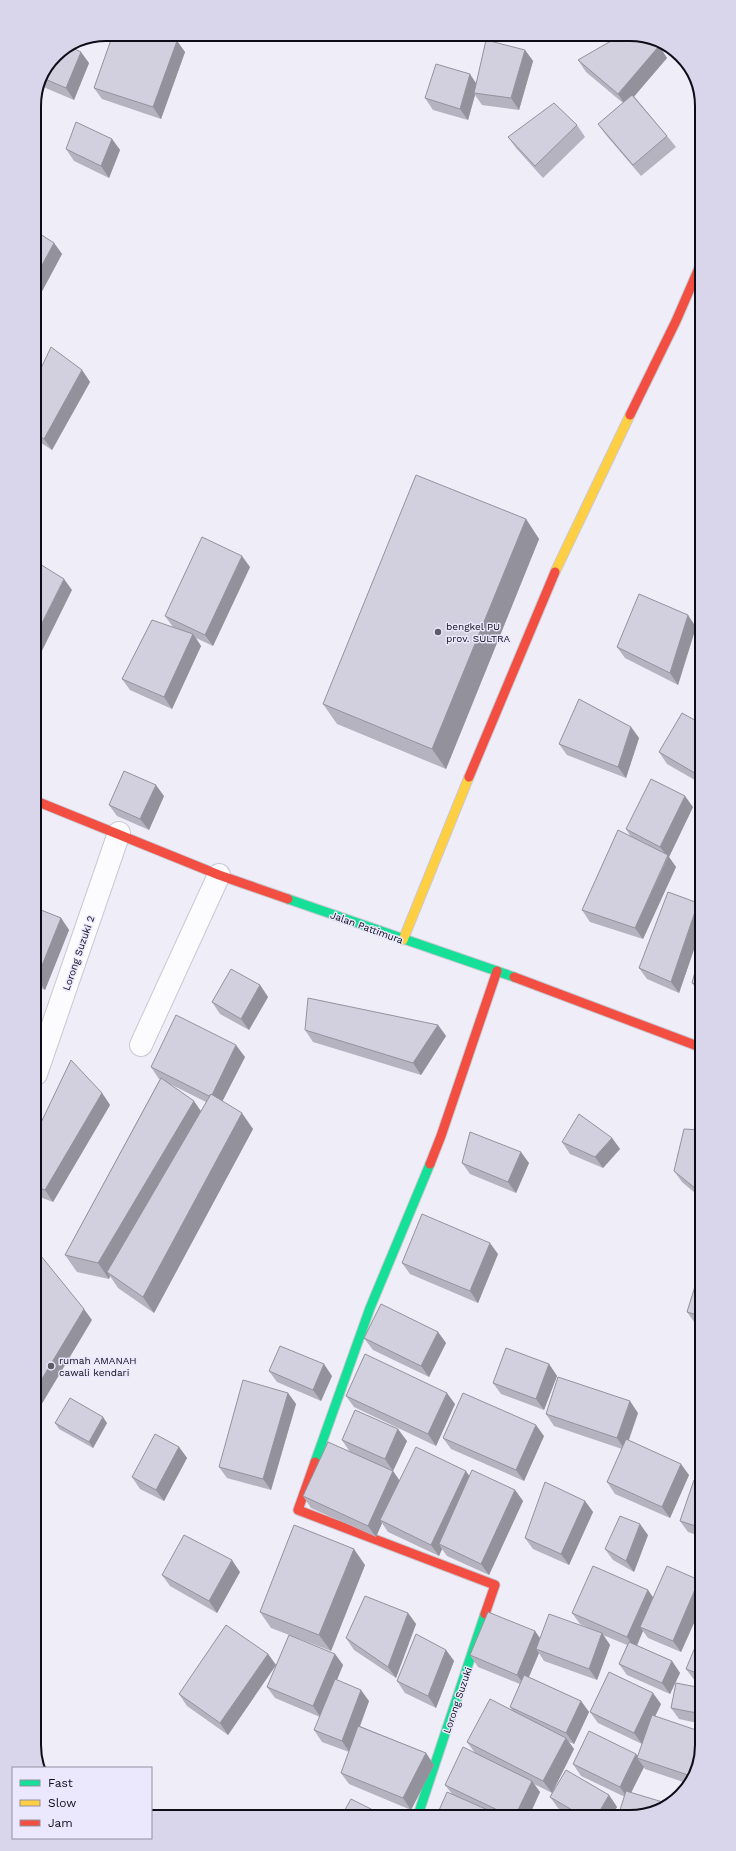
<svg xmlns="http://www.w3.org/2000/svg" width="736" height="1851" font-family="'Work Sans',sans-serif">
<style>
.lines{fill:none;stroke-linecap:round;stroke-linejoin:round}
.street-casing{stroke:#c9c8d3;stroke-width:24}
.fast-casing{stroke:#c9c8d3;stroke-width:11}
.slow-casing{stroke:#c9c8d3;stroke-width:11}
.jam-casing{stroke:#c9c8d3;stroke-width:11}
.street{stroke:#fcfcfe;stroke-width:22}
.fast{stroke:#16e098;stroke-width:9}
.slow{stroke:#ffcf43;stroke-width:9}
.jam{stroke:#f24e42;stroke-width:9}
.wall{fill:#b5b3c0;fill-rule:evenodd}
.shaded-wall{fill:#93929c}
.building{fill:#d2d0df;stroke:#93929c}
.poi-dot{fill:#5c5b66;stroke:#ebe8fd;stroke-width:1.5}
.labels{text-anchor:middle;stroke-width:3;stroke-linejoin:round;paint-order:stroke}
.poi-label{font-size:10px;fill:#0d0c17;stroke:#ebe8fd;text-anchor:start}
.street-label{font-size:10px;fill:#0d0c17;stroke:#ebe8fd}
.rim{fill:none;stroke:#0d0c17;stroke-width:2}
</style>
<rect width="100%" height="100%" fill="#eeedf8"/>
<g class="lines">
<defs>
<g id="street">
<path d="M141,1045L219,875"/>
<path d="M36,1074L119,833"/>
</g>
<g id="fast">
<path d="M288,899L514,977"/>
<path d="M315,1462L370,1308L430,1164"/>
<path d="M418,1815L485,1614"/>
</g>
<g id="slow">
<path d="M555,572L630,415"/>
<path d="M403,940L469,777"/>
</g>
<g id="jam">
<path d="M630,415L676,321L699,268"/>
<path d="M469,777L555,572"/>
<path d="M36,801L219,875L288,899"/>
<path d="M514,977L700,1047"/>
<path d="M430,1164L441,1136L497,971"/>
<path d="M315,1462L298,1510L495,1585L485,1614"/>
</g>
</defs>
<use href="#street" class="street-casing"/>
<use href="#fast" class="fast-casing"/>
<use href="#slow" class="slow-casing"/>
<use href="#jam" class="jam-casing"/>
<use href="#street" class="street"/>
<use href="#fast" class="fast"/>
<use href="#slow" class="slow"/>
<use href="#jam" class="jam"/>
</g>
<g class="wall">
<path d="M177,41L185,52L161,119L102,99L94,88Z"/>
<path d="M659,46L667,58L634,96L667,136L676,147L641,176L606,135L598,124L623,103L586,72L578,60Z"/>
<path d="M525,50L533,61L519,110L482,105L475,95L468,120L433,110L425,98L476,83Z"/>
<path d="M55,55L89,63L74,100L41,86Z"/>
<path d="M577,125L585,137L543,178L516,148L508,137Z"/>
<path d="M112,139L120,150L109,178L74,161L66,149Z"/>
<path d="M34,230L54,243L62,254L40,295L35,290Z"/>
<path d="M82,370L90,382L52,450L35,439V381Z"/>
<path d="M526,519L539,539L446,769L337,724L323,704Z"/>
<path d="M250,567L213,646L196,638L201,646L172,709L130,690L122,679L173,627L165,616Z"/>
<path d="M696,627L678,685L625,658L617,647Z"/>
<path d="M700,723V783L667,764L659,752Z"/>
<path d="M631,727L639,738L626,778L567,755L559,744Z"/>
<path d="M164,796L149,830L117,816L109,805Z"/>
<path d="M693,807L669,857L676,867L643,939L590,922L582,910L631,837L626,829Z"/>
<path d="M698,903L700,907V932L679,993L647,979L639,968Z"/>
<path d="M36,908L61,918L69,930L45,990L37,986L41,993L36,1006Z"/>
<path d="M700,953V994L692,983Z"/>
<path d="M260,985L268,997L249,1030L220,1014L212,1002Z"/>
<path d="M438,1025L446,1036L421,1075L313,1042L305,1030Z"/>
<path d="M245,1057L222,1101L253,1129L154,1313L118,1288L110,1276L109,1279L77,1272L65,1255L160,1079H159L151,1067ZM170,1084L206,1102L201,1111Z"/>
<path d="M102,1093L110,1105L53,1202L37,1196L36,1133Z"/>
<path d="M701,1130V1198L682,1182L674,1171Z"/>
<path d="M612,1138L620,1149L603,1168L570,1154L562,1142Z"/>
<path d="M462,1163H529L516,1193L470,1174Z"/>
<path d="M498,1254L478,1303L410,1274L402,1263Z"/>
<path d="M701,1267V1325L695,1323L687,1312Z"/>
<path d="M438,1332L446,1343L429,1377L373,1350L364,1338Z"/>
<path d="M549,1364L557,1376L544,1410L501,1394L493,1383Z"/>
<path d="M269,1371L332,1376L321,1401L277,1382Z"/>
<path d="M288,1393L296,1404L271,1490L227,1478L219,1467Z"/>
<path d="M346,1396L455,1404L436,1446L354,1407Z"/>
<path d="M638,1413L629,1440L689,1475L670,1518L615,1494L607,1482L622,1449L554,1426L546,1414Z"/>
<path d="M55,1423H107L93,1448L59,1429Z"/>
<path d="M544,1436L524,1481L451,1449L443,1438Z"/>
<path d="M342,1440L407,1441L393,1471L354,1454L393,1471L400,1481L469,1476L515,1490L523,1501L489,1575L447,1556L442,1549L439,1556L388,1532L382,1523L376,1537L311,1508L303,1496L350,1452Z"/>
<path d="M179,1447L187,1458L164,1501L140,1489L132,1477Z"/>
<path d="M701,1482L702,1537L688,1532L680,1521Z"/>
<path d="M585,1501L593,1512L569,1565L533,1549L525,1538Z"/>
<path d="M648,1535L634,1572L613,1560L605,1549Z"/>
<path d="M365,1565L331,1651L271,1628L260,1612Z"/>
<path d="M240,1572L217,1613L170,1586L162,1575Z"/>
<path d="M702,1584V1605L681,1652L648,1638L643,1631L637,1646L672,1661L680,1673L670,1694L627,1675L619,1664L627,1645L603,1635L610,1645L597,1680L544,1661L539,1653L529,1677L581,1701L589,1712L574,1744L569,1742L574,1749L552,1793L534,1784L540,1792L530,1814L437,1815L452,1794L445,1785L475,1753L467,1742L512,1710L510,1707L520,1684L478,1667L470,1655L535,1631L540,1638L591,1629L580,1624L572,1613L648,1590L653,1597Z"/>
<path d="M408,1613L416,1624L396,1678L354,1650L346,1638Z"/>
<path d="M702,1642V1683L695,1681L686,1669Z"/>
<path d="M446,1650L454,1661L436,1708L405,1693L397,1681Z"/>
<path d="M268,1654L276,1665L228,1735L187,1706L179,1694Z"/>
<path d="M335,1654L343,1665L337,1680L369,1701L360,1726L426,1753L434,1765L411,1810L349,1784L341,1773L349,1752L322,1742L314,1730L320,1717L275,1698L267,1687Z"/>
<path d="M702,1688V1724L679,1719L671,1708Z"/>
<path d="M661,1704L655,1716L702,1745L689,1784L645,1769L644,1767L631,1792L625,1797L581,1776L573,1764L638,1756L642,1744L598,1723L590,1712Z"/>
<path d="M609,1795L617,1807L613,1813L567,1814L558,1808L550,1797Z"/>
</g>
<g class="shaded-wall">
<path d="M177,41L185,52L161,119L153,107Z"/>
<path d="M659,46L667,58L626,106L618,94Z"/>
<path d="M525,50L533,61L519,110L511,98Z"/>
<path d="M81,52L89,63L74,100L66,88Z"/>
<path d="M470,74L478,86L474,93L475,95L468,120L460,109Z"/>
<path d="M112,139L120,150L109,178L101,166Z"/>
<path d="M54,243L62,254L40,295L35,288V278Z"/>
<path d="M82,370L90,382L52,450L44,439Z"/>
<path d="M526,519L539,539L446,769L432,749Z"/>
<path d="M242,556L250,567L213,646L205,635Z"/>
<path d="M64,579L72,590L35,665V637Z"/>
<path d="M688,615L696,627L678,685L670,673Z"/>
<path d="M193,634L201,646L172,709L164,697Z"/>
<path d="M631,727L639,738L626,778L618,767Z"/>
<path d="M156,785L164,796L149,830L140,819Z"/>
<path d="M685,796L693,807L669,857L676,867L643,939L635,928L668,857L660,847Z"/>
<path d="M698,903L700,907V932L679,993L671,982Z"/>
<path d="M61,918L69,930L45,990L37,978Z"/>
<path d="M36,985L41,993L36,1006Z"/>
<path d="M260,985L268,997L249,1030L241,1019Z"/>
<path d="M438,1025L446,1036L421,1075L413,1063Z"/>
<path d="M236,1045L245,1057L219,1108L211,1097Z"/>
<path d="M102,1093L110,1105L53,1202L45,1190Z"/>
<path d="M194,1101L205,1117L107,1272L110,1276L109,1279L98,1263Z"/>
<path d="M242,1113L253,1129L154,1313L143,1297Z"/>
<path d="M612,1138L620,1149L603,1168L595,1157Z"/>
<path d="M521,1152L529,1163L516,1193L508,1182Z"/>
<path d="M490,1243L498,1254L478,1303L470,1291Z"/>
<path d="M84,1309L92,1320L37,1412V1387Z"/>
<path d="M438,1332L446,1343L429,1377L421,1366Z"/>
<path d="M324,1364L332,1376L321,1401L313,1390Z"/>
<path d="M549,1364L557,1376L544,1410L536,1399Z"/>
<path d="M288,1393L296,1404L271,1490L263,1479Z"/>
<path d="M447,1393L455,1404L436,1446L428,1434Z"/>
<path d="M630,1401L638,1413L625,1450L617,1438Z"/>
<path d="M103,1417L107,1423L93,1448L89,1442Z"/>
<path d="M536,1425L544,1436L524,1481L516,1470Z"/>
<path d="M398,1429L407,1441L393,1471L385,1459Z"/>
<path d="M179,1447L187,1458L164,1501L156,1490Z"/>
<path d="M681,1464L689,1475L670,1518L662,1507Z"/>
<path d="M393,1471L401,1483L380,1520L382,1523L376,1537L368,1526Z"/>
<path d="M466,1471L474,1483L439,1544L442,1549L439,1556L431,1545Z"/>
<path d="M515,1490L523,1501L489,1575L481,1564Z"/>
<path d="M585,1501L593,1512L569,1565L561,1554Z"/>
<path d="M640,1524L648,1535L634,1572L626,1561Z"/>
<path d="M354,1549L365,1565L331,1651L319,1635Z"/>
<path d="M232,1560L240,1572L217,1613L209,1601Z"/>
<path d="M699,1580L702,1584V1605L681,1652L673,1641Z"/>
<path d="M648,1590L656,1602L640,1627L643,1631L635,1649L627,1637Z"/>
<path d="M408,1613L416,1624L396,1678L388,1667Z"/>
<path d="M535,1631L543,1643L536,1649L539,1653L525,1686L517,1675Z"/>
<path d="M602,1633L610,1645L597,1680L589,1669Z"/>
<path d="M446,1650L454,1661L436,1708L428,1696Z"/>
<path d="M268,1654L276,1665L228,1735L220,1723Z"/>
<path d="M335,1654L343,1665L321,1718L313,1706Z"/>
<path d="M672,1661L680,1673L670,1694L662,1683Z"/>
<path d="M361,1690L369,1701L350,1753L342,1741Z"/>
<path d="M653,1693L661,1704L642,1744L634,1733Z"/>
<path d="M581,1701L589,1712L574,1744L566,1733Z"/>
<path d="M702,1732V1745L690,1779L688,1775Z"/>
<path d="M566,1738L574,1749L552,1793L543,1781Z"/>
<path d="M426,1753L434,1765L411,1810L403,1798Z"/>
<path d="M636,1754L640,1758H637L644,1767L628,1799L620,1787Z"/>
<path d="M532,1781L540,1792L530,1814H516Z"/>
<path d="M609,1795L617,1807L613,1813L598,1814Z"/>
<path d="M490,1811L493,1814H489Z"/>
</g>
<g class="building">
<path d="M113,34H154L177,41L153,107L94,88Z"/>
<path d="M623,34H635L655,42L659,46L618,94L578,60Z"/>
<path d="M486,40L525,50L511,98L474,93Z"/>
<path d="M68,46L81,52L66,88L45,79L55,55Z"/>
<path d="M436,64L470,74L460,109L425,98Z"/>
<path d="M632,95L667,136L633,165L598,124Z"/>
<path d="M554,103L577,125L535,166L508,137Z"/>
<path d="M76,122L112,139L101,166L66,149Z"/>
<path d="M34,230L54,243L35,278Z"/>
<path d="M51,347L82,370L44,439L35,433V381Z"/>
<path d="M416,475L526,519L432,749L323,704Z"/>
<path d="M202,537L242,556L205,635L165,616Z"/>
<path d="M35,561L64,579L35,637Z"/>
<path d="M639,594L688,615L670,673L617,647Z"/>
<path d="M152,620L193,634L164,697L122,679Z"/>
<path d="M579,699L631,727L618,767L559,744Z"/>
<path d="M682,713L700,723V776L659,752Z"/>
<path d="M124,771L156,785L140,819L109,805Z"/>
<path d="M651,779L685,796L660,847L626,829Z"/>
<path d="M618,830L668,855L635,928L582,910Z"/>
<path d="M668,892L698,903L671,982L639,968Z"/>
<path d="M36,908L61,918L37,978H36Z"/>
<path d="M700,953V985L692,983Z"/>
<path d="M231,969L260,985L241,1019L212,1002Z"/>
<path d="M308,998L438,1025L413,1063L305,1030Z"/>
<path d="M176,1015L236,1045L212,1095L211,1094L209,1096L151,1067Z"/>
<path d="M71,1060L102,1093L45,1190L37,1187L36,1133Z"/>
<path d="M161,1078L194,1101L98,1263L65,1255Z"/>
<path d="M211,1094L242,1113L143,1297L107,1272Z"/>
<path d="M579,1114L612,1138L595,1157L562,1142Z"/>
<path d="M684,1129L701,1130V1193L674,1171Z"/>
<path d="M470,1132L521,1152L508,1182L462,1163Z"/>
<path d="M422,1214L490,1243L470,1291L402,1263Z"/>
<path d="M37,1251L84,1309L37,1387Z"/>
<path d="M701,1267V1316L687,1312Z"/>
<path d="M381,1304L438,1332L421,1366L364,1338Z"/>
<path d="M280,1346L324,1364L313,1390L269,1371Z"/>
<path d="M506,1348L549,1364L536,1399L493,1383Z"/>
<path d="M365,1354L447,1393L428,1434L346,1396Z"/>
<path d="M558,1377L630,1401L617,1438L546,1414Z"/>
<path d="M243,1380L288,1393L263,1479L219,1467Z"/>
<path d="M463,1393L536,1425L516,1470L443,1438Z"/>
<path d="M70,1398L103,1417L89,1442L55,1423Z"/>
<path d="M355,1410L398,1429L385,1459L342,1440Z"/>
<path d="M155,1434L179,1447L156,1490L132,1477Z"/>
<path d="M626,1439L681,1464L662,1507L607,1482Z"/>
<path d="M328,1442L393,1471L368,1526L303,1496Z"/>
<path d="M416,1447L466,1471L431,1545L380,1520Z"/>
<path d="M472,1470L515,1490L481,1564L439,1544Z"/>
<path d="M694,1480L701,1482L702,1528L680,1521Z"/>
<path d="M545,1482L585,1501L561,1554L525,1538Z"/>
<path d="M620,1516L640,1524L626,1561L605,1549Z"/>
<path d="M294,1525L354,1549L319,1635L260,1612Z"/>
<path d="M184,1535L232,1560L209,1601L162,1575Z"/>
<path d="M593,1566L648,1590L627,1637L572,1613Z"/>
<path d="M667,1566L699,1580L673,1641L640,1627Z"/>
<path d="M365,1596L408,1613L388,1667L346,1638Z"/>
<path d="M488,1612L535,1631L517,1675L470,1655Z"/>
<path d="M549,1614L602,1633L589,1669L536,1649Z"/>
<path d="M226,1625L268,1654L220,1723L179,1694Z"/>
<path d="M416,1634L446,1650L428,1696L397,1681Z"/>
<path d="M289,1635L335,1654L313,1706L267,1687Z"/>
<path d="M698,1640L702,1642V1675L686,1669Z"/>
<path d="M629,1642L672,1661L662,1683L619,1664Z"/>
<path d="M609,1672L653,1693L634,1733L590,1712Z"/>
<path d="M524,1675L581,1701L566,1733L510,1707Z"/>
<path d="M335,1679L361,1690L342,1741L314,1730Z"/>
<path d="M676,1683L702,1688V1714L671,1708Z"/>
<path d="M490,1699L566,1738L543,1781L467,1742Z"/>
<path d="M652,1715L702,1732L688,1775L637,1758Z"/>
<path d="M358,1726L426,1753L403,1798L341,1773Z"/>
<path d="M589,1731L636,1754L620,1787L573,1764Z"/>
<path d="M463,1747L532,1781L516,1814H506L445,1785Z"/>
<path d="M566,1770L609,1795L598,1814H579L550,1797Z"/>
<path d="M626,1791L666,1803L653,1813H619Z"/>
<path d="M447,1792L490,1811L489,1814L437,1815Z"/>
<path d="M351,1799L383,1815H342Z"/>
</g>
<g class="poi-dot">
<circle cx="438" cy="632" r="4"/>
<circle cx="51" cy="1366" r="4"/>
</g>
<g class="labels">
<g class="poi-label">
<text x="446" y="630">bengkel PU<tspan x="446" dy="12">prov. SULTRA</tspan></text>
<text x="59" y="1364">rumah AMANAH<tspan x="59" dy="12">cawali kendari</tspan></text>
</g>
<g class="street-label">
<text transform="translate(367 927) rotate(20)" y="4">Jalan Pattimura</text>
<text transform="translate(78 953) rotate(-71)" y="4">Lorong Suzuki 2</text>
<text transform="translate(457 1700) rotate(-71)" y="4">Lorong Suzuki</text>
</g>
</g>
<path d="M0 0H736V1851H0ZM106 41H630A65 65 0 0 1 695 106V1745A65 65 0 0 1 630 1810H106A65 65 0 0 1 41 1745V106A65 65 0 0 1 106 41Z" fill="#d9d6eb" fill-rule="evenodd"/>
<path class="rim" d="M106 41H630A65 65 0 0 1 695 106V1745A65 65 0 0 1 630 1810H106A65 65 0 0 1 41 1745V106A65 65 0 0 1 106 41Z"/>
<rect x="12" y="1767" width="140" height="72" fill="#ebe8fd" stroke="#9290a1"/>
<rect x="20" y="1780" width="20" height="6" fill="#16e098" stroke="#9290a1"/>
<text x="48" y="1787" font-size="12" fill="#0d0c17">Fast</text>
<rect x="20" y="1800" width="20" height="6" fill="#ffcf43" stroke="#9290a1"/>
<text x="48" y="1807" font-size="12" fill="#0d0c17">Slow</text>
<rect x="20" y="1820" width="20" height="6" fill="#f24e42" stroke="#9290a1"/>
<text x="48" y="1827" font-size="12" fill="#0d0c17">Jam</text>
</svg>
